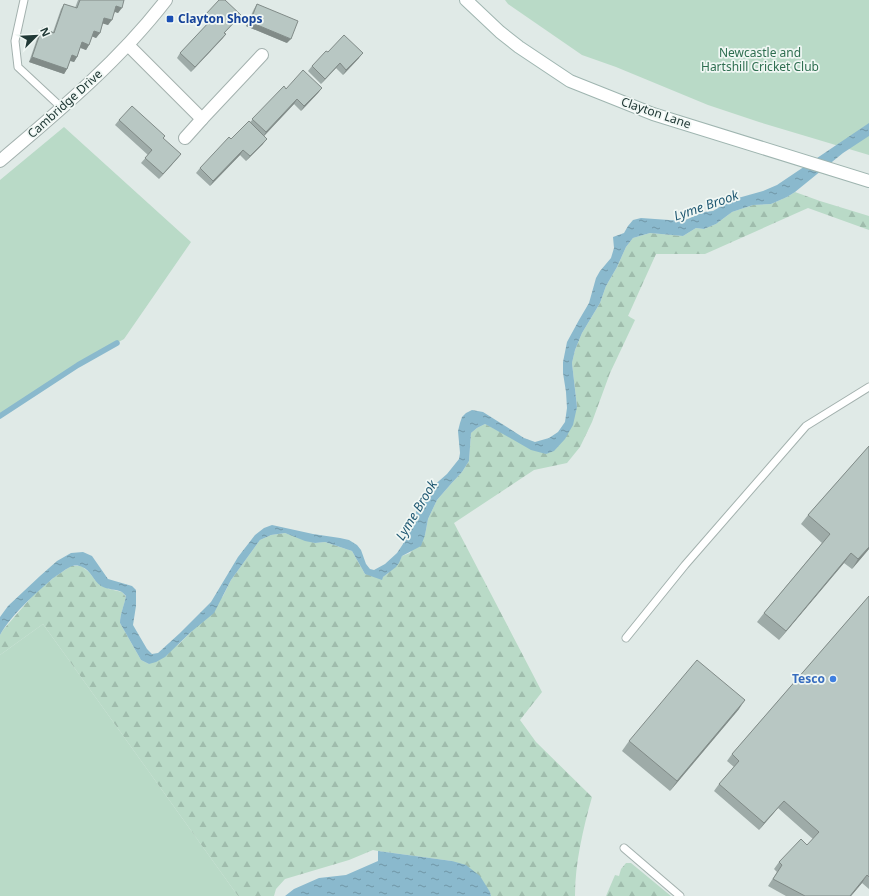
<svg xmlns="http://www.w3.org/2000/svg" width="869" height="896" font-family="'Noto Sans',sans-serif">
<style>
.green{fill:#b9dac7}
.forest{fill:url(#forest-firs)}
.water{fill:url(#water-ripples)}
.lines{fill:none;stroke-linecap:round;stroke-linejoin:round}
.stream{stroke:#8ab9cd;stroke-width:5.5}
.lane-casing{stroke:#a3b1ae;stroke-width:9}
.street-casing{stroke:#a3b1ae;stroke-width:14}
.secondary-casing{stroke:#9fb5b0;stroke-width:14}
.lane{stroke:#fff;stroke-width:7}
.street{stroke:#fff;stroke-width:12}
.secondary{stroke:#fff;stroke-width:12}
.wall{fill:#9eaba8}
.shaded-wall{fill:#818b88}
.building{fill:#b8c7c3;stroke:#818b88}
.transit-dot{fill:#1a4fb4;stroke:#f0f7f4;stroke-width:1.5}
.shop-dot{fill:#3f7fe0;stroke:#f0f7f4;stroke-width:1.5}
.labels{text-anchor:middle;stroke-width:3.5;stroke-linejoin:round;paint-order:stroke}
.transit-label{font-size:12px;font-weight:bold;fill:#164399;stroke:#f0f7f4;text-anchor:start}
.park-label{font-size:12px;fill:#2e6e50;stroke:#f0f7f4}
.street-label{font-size:12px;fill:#213936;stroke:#f0f7f4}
.shop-label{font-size:12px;font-weight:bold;fill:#366cbe;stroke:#f0f7f4;text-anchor:end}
.water-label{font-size:13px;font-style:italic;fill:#1f5872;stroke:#f0f7f4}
</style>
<defs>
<pattern id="forest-firs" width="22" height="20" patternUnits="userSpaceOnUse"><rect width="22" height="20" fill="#b9dac7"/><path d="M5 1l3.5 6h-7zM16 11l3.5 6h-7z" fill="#9fbcac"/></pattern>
<pattern id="water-ripples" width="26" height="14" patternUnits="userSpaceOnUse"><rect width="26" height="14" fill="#8ab9cd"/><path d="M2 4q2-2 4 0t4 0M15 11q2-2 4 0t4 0" fill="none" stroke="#7097a7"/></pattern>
</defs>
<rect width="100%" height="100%" fill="#e0eae7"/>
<g class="green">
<path d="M505,0H869V155L759,122L708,105L616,67L582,55L508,4Z"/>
<path d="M64,127L191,242L124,339L78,365L0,416V180Z"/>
<path d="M43,624L238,896H0V655Z"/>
</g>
<g class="forest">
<path d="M795,192L820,201L869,216V230L808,208L705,254H656L628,316L635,320L610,373L592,422L580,447L567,463L534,470L454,523L542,692L520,720L536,742L592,797C583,829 575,863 575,896H491L490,892L452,861L378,851L373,850L349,860L285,879L276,889L274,896H238L43,624L0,655V635L3,630L35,593L56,576L71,566H81L89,572L95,580L109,589L122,592L126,597C124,606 120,614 120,623L141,660L149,664L179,644L191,632L223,596L231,580L260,540L271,535L285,533L315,543L325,542L352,551L365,574L383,577C391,571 398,565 402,556L410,553L425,535L428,519L437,500L450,485L462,472L469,461L471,433L477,428L485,424L546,454L577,407L572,363L575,350L582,333L600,303L606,286L617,267L626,247L633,238L650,233L683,236L696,228L704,229L716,224L732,212L753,205L771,204L787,197Z"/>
<path d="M626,863H631L671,896H606L615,875L619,876L621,869Z"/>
</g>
<g class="water">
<path d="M869,123V136L843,153L795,192L787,197L771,204L753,205L732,212L716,224L704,229L696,228L683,236L650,233L633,238L626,247L617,267L606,286L600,303L582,333L575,350L572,363L577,407L573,425L565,439L554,451L546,454L531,450L496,430L485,424L477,428L471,433L469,461L462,472L450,485L437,500L428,519L425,535L421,546L402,556L399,563L396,567L383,577L382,580L365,574L352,551L325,542L315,543L305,541L285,533L271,535L260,540L231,580L214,613L191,632L165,657L156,662L149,664L141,660L120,623C120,614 124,606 126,596C126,596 122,592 122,592C116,589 108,590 101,586C93,581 91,570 82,567C79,565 73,565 70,567C64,570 58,575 52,579C35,594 11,615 0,635V617L8,606L40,576L57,561L71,553L83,552L92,556L108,579L132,586L136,590V606L133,625L147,649L152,654L158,653L180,633L211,602L238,557L255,535L264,528L272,525L313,534L340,538L349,540L357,545L361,550L366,564L370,569L374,570L385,564L397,553L403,544L409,526L424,496L432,487L447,474L459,459L460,453L458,431L460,423L462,417L466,413L472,410L483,412L524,438L535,442L549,438L558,432L565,422L567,408L566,392L563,373V362L567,342L579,320L589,303L596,278L600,271L611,258L614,248L613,237L624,233L628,226L633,220L641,218L683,221L704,212L713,211L731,200L763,191L777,185Z"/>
<path d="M378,851L452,861L466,865L480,876L490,892L491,896H285L294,889L319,878L346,875L378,861Z"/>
</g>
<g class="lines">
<path class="stream" d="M0,416L78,365L117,343"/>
<defs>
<g id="lane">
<path d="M24,0L15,41L18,67L62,108"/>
<path d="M626,638L685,565L806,426L869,387"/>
<path d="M624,848L680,896"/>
</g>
<g id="street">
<path d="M128,45L202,119L262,55"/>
<path d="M185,138L202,119"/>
<path d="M0,161C59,111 119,61 166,0"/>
</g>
<path id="secondary" d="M466,0L500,32L519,47L570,81L653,114L869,181"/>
</defs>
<use href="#lane" class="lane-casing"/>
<use href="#street" class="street-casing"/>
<use href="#secondary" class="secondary-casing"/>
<use href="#lane" class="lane"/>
<use href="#street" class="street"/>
<use href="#secondary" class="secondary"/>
</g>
<g class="wall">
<path d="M78,0H124L118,13L115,12L108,25L103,23L100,33L96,38L92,36L89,45L86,50L80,48L77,57L74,62L70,61L67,69L64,74L29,62L39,33L42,28L53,32L61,9L64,4L75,8Z"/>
<path d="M257,4L287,43L246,26L254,9Z"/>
<path d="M205,15H241L237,20L224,33L226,34L222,39L191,72L177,58L180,53L207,25L202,20Z"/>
<path d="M328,52L359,58L343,75L336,68L321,84L308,71L312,66Z"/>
<path d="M322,88L318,93L301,111L294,104L264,136L263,144L246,161L240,155L210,186L196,173L200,168L286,89Z"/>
<path d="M119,120L165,136L163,139L181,154L177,159L159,179L141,163L148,155L115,125Z"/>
<path d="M869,446V549L852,569L844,563L779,640L757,622L764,613L822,543L801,524L808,515Z"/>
<path d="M869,596V889L862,883L851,896H786L768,886L777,872L774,869L779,862L807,845L813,839L778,808L759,830L714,791L719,784L734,767L727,761L732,754Z"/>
<path d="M739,709L670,791L622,751L629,741Z"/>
</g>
<g class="shaded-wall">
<path d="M116,6L122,8L118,13L113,11Z"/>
<path d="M104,18L112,20L108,25L101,23Z"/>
<path d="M250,22L291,39L287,43L246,26Z"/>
<path d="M94,31L100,33L96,38L91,36Z"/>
<path d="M226,34L222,39L191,72L195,67Z"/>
<path d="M82,42L89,45L86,50L79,47Z"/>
<path d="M363,53L359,58L343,75L346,70Z"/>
<path d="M72,55L77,57L74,62L68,60Z"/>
<path d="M32,57L67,69L64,74L29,62Z"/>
<path d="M340,63L336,68L321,84L325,79Z"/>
<path d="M322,88L318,93L301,111L304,106Z"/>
<path d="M297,99L294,104L263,137L266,132Z"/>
<path d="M267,139L263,144L246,161L250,156Z"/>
<path d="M243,150L240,155L210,186L213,181Z"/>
<path d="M181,154L177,159L159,179L163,174Z"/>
<path d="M869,547V549L852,569L858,559Z"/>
<path d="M851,553L844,563L779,640L786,631Z"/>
<path d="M745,700L739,709L670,791L677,781Z"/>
<path d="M784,801L778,808L759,830L764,823Z"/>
<path d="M867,875L862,883L851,896H850Z"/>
</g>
<g class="building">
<path d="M80,0H124L122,8L116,6L112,20L104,18L100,33L94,31L89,45L82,42L77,57L72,55L67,69L32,57L42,28L54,33L64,4L77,8Z"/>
<path d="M219,0H225L241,15L224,33L226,34L195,67L180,53L211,20L205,15Z"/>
<path d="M257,4L298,21L291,39L250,22Z"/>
<path d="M344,35L363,53L346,70L340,63L325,79L312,66L326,51L328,52Z"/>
<path d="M303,70L322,88L304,106L297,99L266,132L252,119L284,86L286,89Z"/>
<path d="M132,106L165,136L163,138L181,154L163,174L145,158L152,150L119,120Z"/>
<path d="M249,121L267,139L250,156L243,150L213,181L200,168L229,137L231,139Z"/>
<path d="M869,446V547L858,559L851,553L786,631L764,613L830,534L808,515Z"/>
<path d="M869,596V877L867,875L850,896H805L773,879L782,865L779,862L801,839L807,845L819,832L784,801L764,823L719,784L739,761L732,754Z"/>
<path d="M697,660L745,700L677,781L629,741Z"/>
</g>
<rect class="transit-dot" x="166" y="15" width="8" height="8" rx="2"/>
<circle class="shop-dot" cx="833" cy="679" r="4"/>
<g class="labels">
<g class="transit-label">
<text x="178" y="23">Clayton Shops</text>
</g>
<g class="park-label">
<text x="760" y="57">Newcastle and<tspan x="760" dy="14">Hartshill Cricket Club</tspan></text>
</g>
<g class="street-label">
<text transform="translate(65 104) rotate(-42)" y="4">Cambridge Drive</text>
<text transform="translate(656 113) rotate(19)" y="4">Clayton Lane</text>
</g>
<g class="shop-label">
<text x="825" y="683">Tesco</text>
</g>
<g class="water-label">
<text transform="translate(706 205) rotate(-19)" y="5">Lyme Brook</text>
<text transform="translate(416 510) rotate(-59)" y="5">Lyme Brook</text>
</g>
</g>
<g transform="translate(36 36) rotate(66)" stroke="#f0f7f4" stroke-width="3" paint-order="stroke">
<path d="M0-3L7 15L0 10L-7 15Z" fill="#213936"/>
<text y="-6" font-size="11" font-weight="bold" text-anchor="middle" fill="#213936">N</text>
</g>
</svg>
